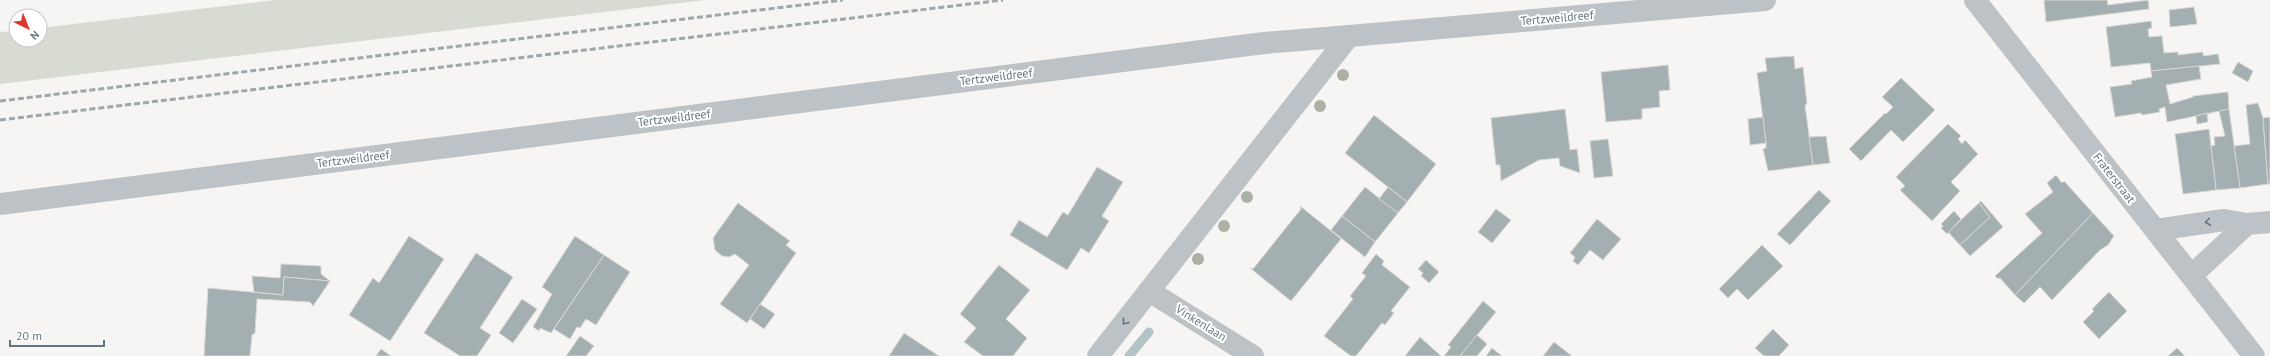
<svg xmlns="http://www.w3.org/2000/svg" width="2270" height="356" font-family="'PT Sans',sans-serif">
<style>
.green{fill:#d7dbd2}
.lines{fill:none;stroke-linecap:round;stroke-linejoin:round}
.stream{stroke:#b4c4c6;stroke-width:9}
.building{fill:#a4afb2;stroke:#d7d7d5}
.minor{stroke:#bcc2c5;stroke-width:22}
.tertiary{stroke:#bcc2c5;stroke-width:22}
.rail{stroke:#9ea7aa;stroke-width:3;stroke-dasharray:6 3;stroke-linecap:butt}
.tree{fill:#abb1a5}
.oneway{stroke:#62767d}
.labels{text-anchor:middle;stroke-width:4;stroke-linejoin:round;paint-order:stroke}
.street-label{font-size:12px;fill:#62767d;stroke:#fff}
</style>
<rect width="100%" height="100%" fill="#f6f5f3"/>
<path class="green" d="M275,0H705L0,84V32L16,31V40H40V28Z"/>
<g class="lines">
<path class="stream" d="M1129,356L1149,332"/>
</g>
<g class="building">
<path d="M2044,0H2107L2108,5L2148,0L2149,9L2046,22Z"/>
<path d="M2194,7L2197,24L2170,27L2169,10Z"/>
<path d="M2151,21L2152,28L2148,29L2149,37L2162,36L2164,53L2178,52V55L2203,52V56L2218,54L2220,64L2151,71L2150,63L2111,67L2106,27Z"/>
<path d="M1794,56L1795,69L1803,67L1807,104L1805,105L1813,165L1768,171L1763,149L1766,148V143L1757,73L1767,71L1765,58Z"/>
<path d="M2238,62L2253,71L2248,82L2232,73Z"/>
<path d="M1668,65L1670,90L1659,91L1660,107L1642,109V119L1606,122L1601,72Z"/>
<path d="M2199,66L2201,79L2166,85L2170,104L2193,97V96L2228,92L2229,109L2167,122L2165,107L2159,109L2160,112L2142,115L2141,113L2115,117L2110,87L2132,84L2131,81L2152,77L2151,71Z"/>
<path d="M1901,78L1935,110L1903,142L1891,130L1861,161L1849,149L1885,113L1886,114L1893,107L1882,97Z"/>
<path d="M2258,103L2263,118L2268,184L2240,188L2234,146L2250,144L2246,105Z"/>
<path d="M1565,109L1570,150L1577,149L1580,173L1560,166L1559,158L1539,160L1501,181L1500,165H1496L1491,118Z"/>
<path d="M2229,109L2240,188L2216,190L2211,146L2215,145L2214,137L2225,136L2219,111Z"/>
<path d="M2207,113L2208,122L2197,124L2196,116Z"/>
<path d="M1374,115L1436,164L1407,202L1345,153Z"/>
<path d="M1763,117L1766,143L1750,145L1748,119Z"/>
<path d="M2270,117V184H2268L2263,118Z"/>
<path d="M1948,124L1961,136L1958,139L1962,144L1965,140L1978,154L1951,182L1960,191L1932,221L1900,190L1905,186L1896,177Z"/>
<path d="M2209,129L2216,190L2183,194L2175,134Z"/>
<path d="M1826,136L1830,163L1813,165L1809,137Z"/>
<path d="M1608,139L1613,176L1594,178L1590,141Z"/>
<path d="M1097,167L1123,182L1102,216L1109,221L1089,253L1081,248L1067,270L1010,235L1019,220L1047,237L1063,212L1068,215Z"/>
<path d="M2056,175L2062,183L2064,181L2093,213L2015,295L2000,278L1998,279L1995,276L2042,233L2025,214L2053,192L2047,183Z"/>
<path d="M1365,187L1398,213L1375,242L1342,216Z"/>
<path d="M1388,187L1407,202L1398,213L1379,199Z"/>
<path d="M1819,190L1831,201L1790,245L1777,234Z"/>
<path d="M1981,201L2003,227L1970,256L1960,245L1990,217L1979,203Z"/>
<path d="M738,203L790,241L786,245L796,253L747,323L720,304L749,265L735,254L729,257L722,256L715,250L713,238Z"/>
<path d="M1979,203L1990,217L1960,245L1948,232Z"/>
<path d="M1300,206L1341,239L1291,301L1250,268L1253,269L1301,209Z"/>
<path d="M1496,209L1511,220L1492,243L1478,232Z"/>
<path d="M1954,211L1961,219L1947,234L1941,228L1943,226L1941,224Z"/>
<path d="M2093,213L2114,236L2108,245L2100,250L2052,300L2040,287L2024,303L2015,295Z"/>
<path d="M1342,216L1375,242L1365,257L1331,230Z"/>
<path d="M1597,219L1621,239L1603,260L1590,250L1578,265L1573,261L1575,257L1570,253Z"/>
<path d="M409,236L444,259L390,341L349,315L373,278L379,283Z"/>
<path d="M575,236L604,255L551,333L540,328L539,331L533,327L552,294L542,287Z"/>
<path d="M1762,245L1783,266L1748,300L1737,289L1728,298L1719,289Z"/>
<path d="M476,253L513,277L480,328L491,335L477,356H460L424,333Z"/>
<path d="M1376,254L1384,261L1382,265L1410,287L1391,311L1394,313L1385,325L1382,323L1356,356H1351L1324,336L1353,299L1350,296L1366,276L1362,273Z"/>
<path d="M604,255L630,272L596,325L586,319L580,328L577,327L570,339L554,329Z"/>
<path d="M1426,260L1439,272L1429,283L1421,276L1423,273L1418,269Z"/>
<path d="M281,264L321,266V274L330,281L284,277L283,295L254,292L252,276L280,278Z"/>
<path d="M999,265L1030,290L1006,319L1027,338L1013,356H983L964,342L976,328L960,314Z"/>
<path d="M284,277L330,281L313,306L310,302L257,299L255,333L252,335L250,356H204L208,288L283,295Z"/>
<path d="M2109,292L2127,311L2099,339L2083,322L2094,311L2092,309Z"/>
<path d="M522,299L537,309L513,343L499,333Z"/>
<path d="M1483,301L1496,312L1460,356H1444L1451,347L1448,345Z"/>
<path d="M760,304L775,314L764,329L750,319Z"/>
<path d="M1773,329L1789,345L1779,356H1764L1755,348Z"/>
<path d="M904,333L939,356H889Z"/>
<path d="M1477,335L1487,344L1477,356H1460Z"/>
<path d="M580,336L594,346L586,356H566Z"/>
<path d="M1420,337L1441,356H1405Z"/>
<path d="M1554,342L1572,356H1543Z"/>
<path d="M1492,348L1502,356H1486Z"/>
<path d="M2177,348L2185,356H2168Z"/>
<path d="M381,349L391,356H376Z"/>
</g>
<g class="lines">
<g class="minor">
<path d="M0,204L1264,43L1349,36"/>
<path d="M2156,230L2224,220L2247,224L2270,222"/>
<path d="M2192,275L2247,224"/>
<path d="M1149,291L1253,356"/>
<path d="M1098,356L1349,36L1765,0"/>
</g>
<path class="tertiary" d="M1975,0L2254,356"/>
<g class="rail">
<path d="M0,101L843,0"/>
<path d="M0,120L1003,0"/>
</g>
</g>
<g class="tree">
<circle cx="1343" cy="75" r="6"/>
<circle cx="1320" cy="106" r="6"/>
<circle cx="1247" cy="197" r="6"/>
<circle cx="1224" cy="226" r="6"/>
<circle cx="1198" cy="259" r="6"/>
</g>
<defs><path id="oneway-chevron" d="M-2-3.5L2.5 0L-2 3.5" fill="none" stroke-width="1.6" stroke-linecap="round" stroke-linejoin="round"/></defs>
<g class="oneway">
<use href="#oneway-chevron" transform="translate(2208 222) rotate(173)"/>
<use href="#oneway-chevron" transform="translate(1125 322) rotate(128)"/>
</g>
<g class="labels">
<g class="street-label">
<text transform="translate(1557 18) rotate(-5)" y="4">Tertzweildreef</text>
<text transform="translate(996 77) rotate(-7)" y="4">Tertzweildreef</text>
<text transform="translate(674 118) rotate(-7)" y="4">Tertzweildreef</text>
<text transform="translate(353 159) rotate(-7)" y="4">Tertzweildreef</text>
<text transform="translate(2114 178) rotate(52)" y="4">Fraterstraat</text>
<text transform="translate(1201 323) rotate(32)" y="4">Vinkenlaan</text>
</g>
</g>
<g transform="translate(28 28) rotate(137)"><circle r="19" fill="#ffffff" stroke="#c0c8cb"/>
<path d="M0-3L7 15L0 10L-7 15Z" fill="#dd362c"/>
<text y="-6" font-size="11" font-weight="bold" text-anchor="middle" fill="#62767d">N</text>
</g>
<path d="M10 340v6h94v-6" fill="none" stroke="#62767d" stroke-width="2"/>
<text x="16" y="340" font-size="12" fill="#62767d" stroke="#ffffff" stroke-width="3" paint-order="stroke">20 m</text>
</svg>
